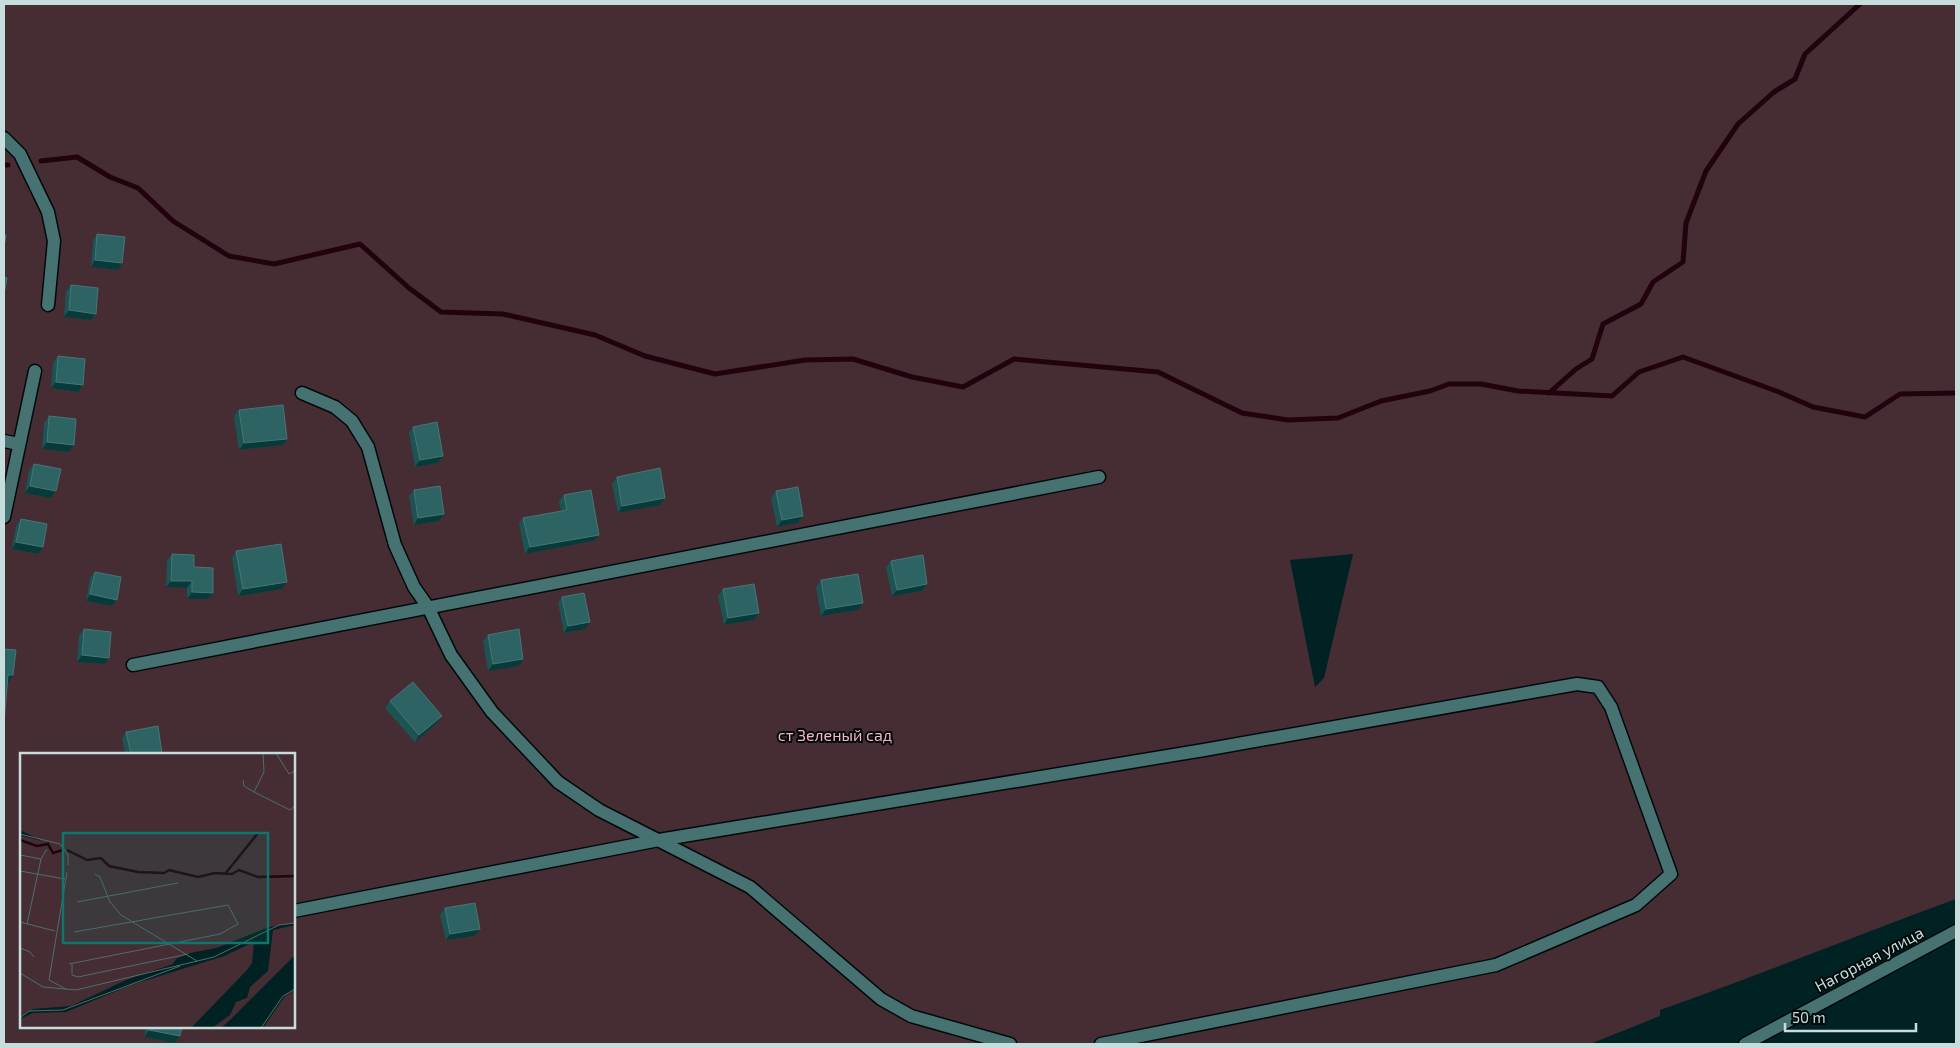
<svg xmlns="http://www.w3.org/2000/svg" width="1960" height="1048" font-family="'Exo 2',sans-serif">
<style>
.green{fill:#452d33;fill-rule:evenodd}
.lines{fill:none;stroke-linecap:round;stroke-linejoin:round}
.stream{stroke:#22030d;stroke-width:5}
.minor-casing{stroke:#000a0b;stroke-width:15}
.minor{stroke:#477272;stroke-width:12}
.wall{fill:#1c5454}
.shaded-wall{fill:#093a3a}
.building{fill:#2e6363;stroke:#467676}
.labels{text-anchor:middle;stroke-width:4;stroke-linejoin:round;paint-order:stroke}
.park-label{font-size:16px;fill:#fbb2c5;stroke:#000a0a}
.street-label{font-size:16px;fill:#c7dddd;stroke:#000a0a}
.inset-river{fill:none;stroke:#22030d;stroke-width:2.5}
.inset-road{fill:none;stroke:#506d6d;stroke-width:1}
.view{fill:#0f766e;fill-opacity:0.15;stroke:#0f766e;stroke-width:2.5}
.inset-edge{fill:none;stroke:#c7dddd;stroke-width:2.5}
</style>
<rect width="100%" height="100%" fill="#012222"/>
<path class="green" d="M4,4H1956V899C1857,935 1760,975 1660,1010V1016L1590,1044H4ZM1353,554L1324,678L1315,687L1290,560ZM21,754H294V1027H21Z"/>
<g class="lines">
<g class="stream">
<path d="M41,161L77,157L110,177L138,188L173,221L229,256L274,264L360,244L409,288L441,312L503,314L595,335L645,356L715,374L805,360L853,359L912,377L963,387L1014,359L1158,372L1242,413L1288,420L1338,418L1381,401L1430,391L1449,384H1481L1518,391L1612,396L1639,372L1683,357L1779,392L1813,407L1865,417L1900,394L1956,393"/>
<path d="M4,165H8"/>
<path d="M1549,393L1576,369L1592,359L1603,324L1641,304L1653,282L1683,262L1686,223L1706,171L1738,124L1774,92L1795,79L1805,54L1860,4"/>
</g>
<defs>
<g id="minor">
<path d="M4,138L20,154L48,212L54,241L48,305"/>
<path d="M302,393L335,407L352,421L368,447L395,545L414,587L428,607L451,655L492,712L558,782L599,810L750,887L881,999L911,1016L1010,1044"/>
<path d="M4,441L19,444"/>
<path d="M4,517L35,371"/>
<path d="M133,665L1099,477"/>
<path d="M294,911L659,840L1204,750L1577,684L1598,687L1611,707L1671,874L1636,905L1496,965L1101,1044"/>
<path d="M1745,1044L1956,931"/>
</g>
</defs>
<use href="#minor" class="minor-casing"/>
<use href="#minor" class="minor"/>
</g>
<g class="wall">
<path d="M97,234L118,270L91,267L93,241Z"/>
<path d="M71,285L91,320L64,317L66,292Z"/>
<path d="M58,356L83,385L78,392L51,388L53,363Z"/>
<path d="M239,410L283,445L239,450L234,416Z"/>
<path d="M49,416L69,452L42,449L44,423Z"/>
<path d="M413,427L443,456L438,463L415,467L409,433Z"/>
<path d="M34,464L56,491L51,498L25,493L29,471Z"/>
<path d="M617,477L665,498L660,505L618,513L612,484Z"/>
<path d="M414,490L444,514L439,521L414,525L409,496Z"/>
<path d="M776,491L803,516L798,523L777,527L771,498Z"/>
<path d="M564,495L599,535L594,541L525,554L519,524L523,518L561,511L559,501Z"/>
<path d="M21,519L43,547L38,554L12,549L16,526Z"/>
<path d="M236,551L282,589L238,596L232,558Z"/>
<path d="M172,554L194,567L213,593L208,599H187V588L166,587L167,561Z"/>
<path d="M891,561L922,591L892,596L886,567Z"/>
<path d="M95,572L117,600L112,606L86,601L90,578Z"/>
<path d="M821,580L858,610L821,616L816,587Z"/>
<path d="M723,589L754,620L724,625L718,596Z"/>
<path d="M562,597L585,629L564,633L558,603Z"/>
<path d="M84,629L109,658L104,664L77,662L79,636Z"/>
<path d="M488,635L519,666L488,671L483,641Z"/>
<path d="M390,701L437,723L415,742L385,708Z"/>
<path d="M126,732L162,754H125L122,738Z"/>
<path d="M445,908L480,929L475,936L446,940L440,915Z"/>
<path d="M146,1027H182L175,1043L144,1037Z"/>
</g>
<g class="shaded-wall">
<path d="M95,260L122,263L118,270L91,267Z"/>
<path d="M69,310L96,314L91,320L64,317Z"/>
<path d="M56,382L83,385L78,392L51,388Z"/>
<path d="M287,439L283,445L239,450L244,443Z"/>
<path d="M47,442L74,445L69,452L42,449Z"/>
<path d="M443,456L438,463L415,467L420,460Z"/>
<path d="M30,486L56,491L51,498L25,493Z"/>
<path d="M665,498L660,505L618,513L622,506Z"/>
<path d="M444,514L439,521L414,525L418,518Z"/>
<path d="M803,516L798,523L777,527L782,520Z"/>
<path d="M599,535L594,541L525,554L530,547Z"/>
<path d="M16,542L43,547L38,554L12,549Z"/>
<path d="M171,581H192L187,588L166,587Z"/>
<path d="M287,582L282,589L238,596L243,589Z"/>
<path d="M927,584L922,591L892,596L897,590Z"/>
<path d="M192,592L213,593L208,599H187Z"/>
<path d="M90,594L117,600L112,606L86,601Z"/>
<path d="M863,603L858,610L821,616L826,609Z"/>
<path d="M759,613L754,620L724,625L728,618Z"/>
<path d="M590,622L585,629L564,633L568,626Z"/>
<path d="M82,655L109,658L104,664L77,662Z"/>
<path d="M523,659L519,666L488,671L493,664Z"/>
<path d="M8,675H13L9,682H4Z"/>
<path d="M442,716L437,723L415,742L419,735Z"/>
<path d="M480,929L475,936L446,940L450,934Z"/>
<path d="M149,1030L180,1036L175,1043L144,1037Z"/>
</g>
<g class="building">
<path d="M97,234L125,237L122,263L95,260Z"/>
<path d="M4,235H6L4,247Z"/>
<path d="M4,277L7,278L4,294Z"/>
<path d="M71,285L98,288L96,314L69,310Z"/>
<path d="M58,356L85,359L83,385L56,382Z"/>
<path d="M283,405L287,439L244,443L239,410Z"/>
<path d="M49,416L76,419L74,445L47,442Z"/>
<path d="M437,422L443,456L420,460L413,427Z"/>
<path d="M34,464L61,469L56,491L30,486Z"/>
<path d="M660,468L665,498L622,506L617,477Z"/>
<path d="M440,486L444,514L418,518L414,490Z"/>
<path d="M798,487L803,516L782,520L776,491Z"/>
<path d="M591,490L599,535L530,547L523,518L567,510L564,495Z"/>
<path d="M21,519L47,524L43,547L16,542Z"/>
<path d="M281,544L287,582L243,589L236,551Z"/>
<path d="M172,554L194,555V567L213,568V593L192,592V581H171Z"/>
<path d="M923,555L927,584L897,590L891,561Z"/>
<path d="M95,572L121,577L117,600L90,594Z"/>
<path d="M858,574L863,603L826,609L821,580Z"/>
<path d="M754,584L759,613L728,618L723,589Z"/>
<path d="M584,593L590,622L568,626L562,597Z"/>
<path d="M84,629L111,632L109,658L82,655Z"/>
<path d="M519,629L523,659L493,664L488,635Z"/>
<path d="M4,649L16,650L13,675H8L4,723Z"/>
<path d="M413,682L442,716L419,735L390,701Z"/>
<path d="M158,726L162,754H131L126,732Z"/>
<path d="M475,903L480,929L450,934L445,908Z"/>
<path d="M150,1027H182L180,1036L149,1030Z"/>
</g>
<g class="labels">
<g class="park-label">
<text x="835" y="741">ст Зеленый сад</text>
</g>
<g class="street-label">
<text transform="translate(1869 959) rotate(-28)" y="6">Нагорная улица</text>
</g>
</g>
<g transform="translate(20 753)">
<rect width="275" height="275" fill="#012222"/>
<path d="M0,0H275V170L249,174L196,195L170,200L156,206L153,211L106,227L51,253L13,256L0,264V82L22,88L0,77ZM275,172V202L211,266L201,275H192L210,262L216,249L227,245L230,234L248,218L253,177ZM234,189L232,210L227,217L171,275H0V266L13,260L46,259L111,232L204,203ZM275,237V275H243L265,243Z" fill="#452d33"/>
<path class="inset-river" d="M0,87L17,93L28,91L33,100L43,97M47,97L67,107L81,105L89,113L118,119L144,120L149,117L178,124L195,120L212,121L219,117L238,124L275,123M205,121L238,80"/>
<path class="inset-road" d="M256,0L269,21L275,18M223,27L224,33L234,39L244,19L243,0M234,39L270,57L275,53M0,81L40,91L48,102V112M0,102L21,106M0,118L45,126M75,121L80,124L90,149L101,162L177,208M57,149L158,130M0,169L35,178M7,171L21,106L27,96M0,195L10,199L14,204M49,211L200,181L218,171L208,152L54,179M52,211V222L58,224L168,201M0,220L23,234L56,237L194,204L259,172L275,170M46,236L29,227L47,119M0,265L9,258L43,257L160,213M241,275L263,243L275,236"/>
<path class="view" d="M43,80H248V190H43Z"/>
<rect width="275" height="275" class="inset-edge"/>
</g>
<rect width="1960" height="1048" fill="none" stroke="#c7dddd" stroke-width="10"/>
<path d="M1785 1023v8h131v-8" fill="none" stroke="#c7dddd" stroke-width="2.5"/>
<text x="1792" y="1023" font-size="15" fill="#c7dddd" stroke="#000a0a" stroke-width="4" paint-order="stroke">50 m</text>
</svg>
